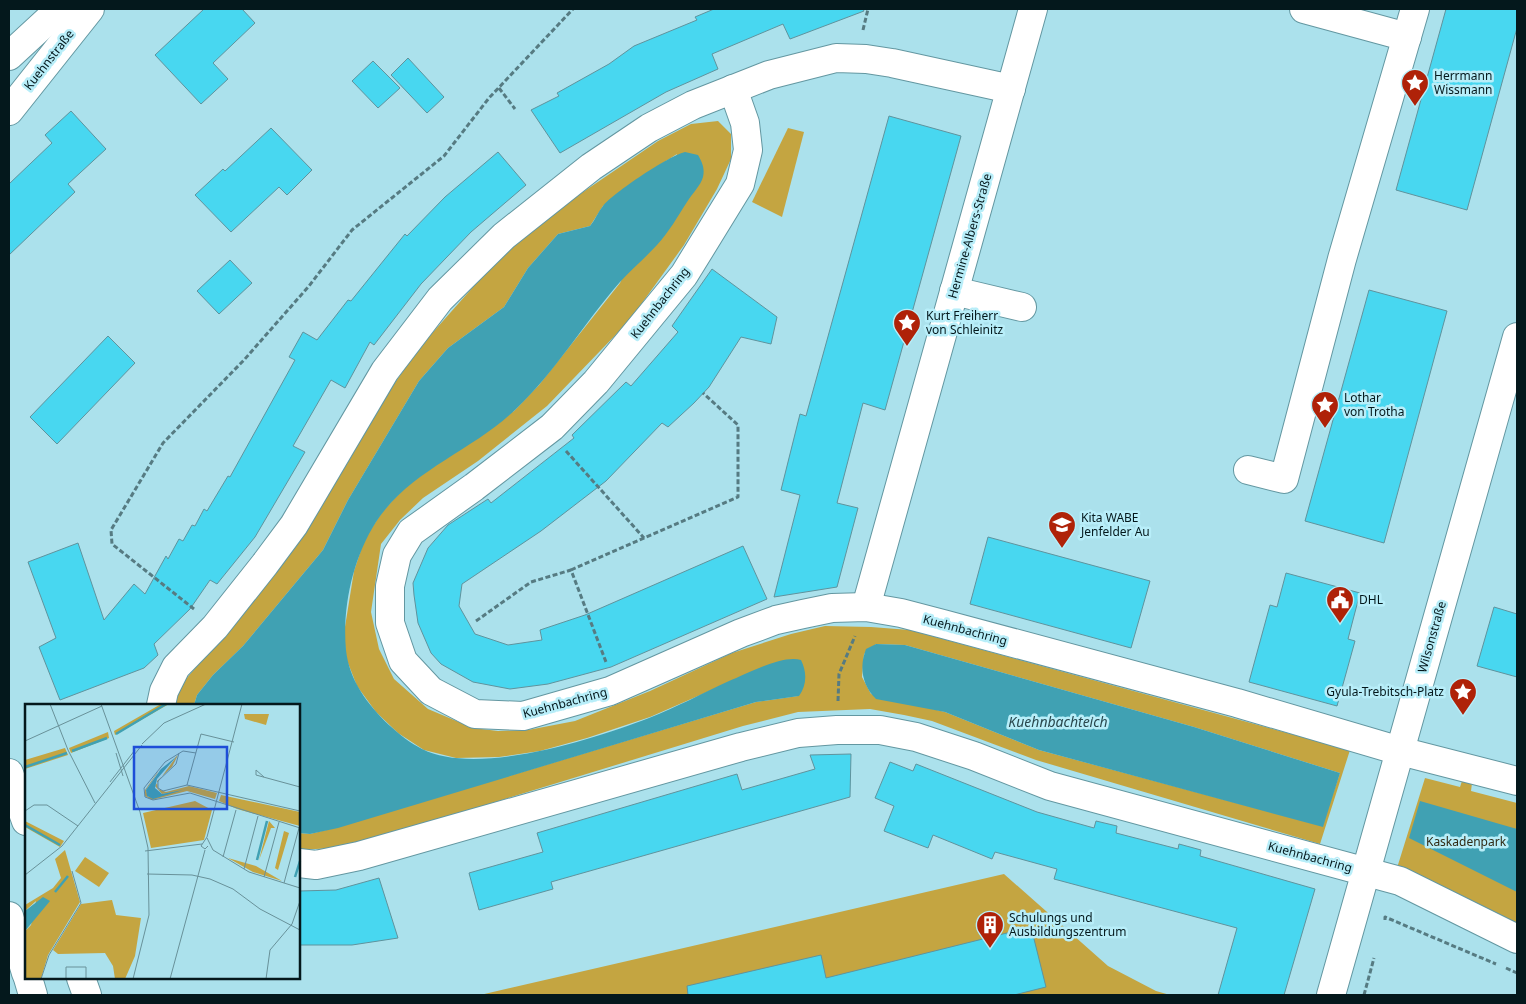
<svg xmlns="http://www.w3.org/2000/svg" width="1526" height="1004" font-family="'Noto Sans',sans-serif">
<style>
.green{fill:#c4a541;fill-rule:evenodd}
.water{fill:#40a1b3}
.building{fill:#48d7f0;stroke:#5f939d}
.lines{fill:none;stroke-linecap:round;stroke-linejoin:round}
.minor-casing{stroke:#6397a1;stroke-width:30}
.major-casing{stroke:#6397a1;stroke-width:30}
.path{stroke:#567b82;stroke-width:3;stroke-dasharray:5 2.5;stroke-linecap:butt}
.minor{stroke:#fff;stroke-width:28}
.major{stroke:#fff;stroke-width:28}
.labels{text-anchor:middle;stroke-width:5;stroke-linejoin:round;paint-order:stroke}
.street-label{font-size:12px;fill:#04181c;stroke:#b8eef9}
.poi-label{font-size:12px;fill:#04181c;stroke:#b8eef9;text-anchor:start}
.park-label{font-size:12px;fill:#302913;stroke:#b8eef9}
.water-label{font-size:14px;font-style:italic;fill:#2a484e;stroke:#b8eef9}
.inset-river{fill:none;stroke:#40a1b3;stroke-width:2.5}
.inset-road{fill:none;stroke:#689199;stroke-width:1}
.view{fill:#1d4ed8;fill-opacity:0.15;stroke:#1d4ed8;stroke-width:2.5}
.inset-edge{fill:none;stroke:#04181c;stroke-width:2.5}
</style>
<rect width="100%" height="100%" fill="#abe1ec"/>
<g class="green">
<path d="M718,121L731,134V159L717,189L684,245L629,321L547,406L478,461L423,498L400,520L381,544L371,612L379,649L394,679L428,709L473,728L498,731L528,730L575,721L650,691L732,653L791,634L825,626L871,627L910,630L1350,750L1320,844L1036,760L932,721L904,715L870,709L798,712L743,726L365,842L333,848L299,850V833L310,834L338,827L756,702L798,696L762,668L650,717L587,738L540,751L499,757L456,758L424,750L398,733L376,712L357,686L346,658L344,633L354,571L365,538L383,511L407,485L514,411L539,385L620,283L677,154L638,179L603,206L590,226L558,234L528,268L504,307L448,348L419,381L348,500L323,550L243,646L213,675L197,695L194,705H172L180,686L266,585L295,548L351,457L376,410L419,348L474,286L519,241L564,205L658,141L691,124ZM876,644L905,645L1194,727L1340,773L1322,826L1039,750L945,712L871,694L862,677L864,654Z"/>
<path d="M788,128L804,132L782,217L752,202Z"/>
<path d="M1425,778L1460,787L1462,781L1472,783L1471,791L1517,803V923L1440,885L1397,868Z"/>
<path d="M1004,874L1108,966L1156,991L1170,995H480Z"/>
</g>
<g class="water">
<path d="M685,152L698,155C702,162 705,168 703,177C701,185 692,194 687,202C678,216 669,232 657,245C645,258 632,269 620,282C584,323 556,371 516,409C473,451 410,470 376,522C353,558 342,607 346,650C349,680 368,705 389,725C399,734 410,743 422,749C477,777 594,739 649,718C677,707 703,693 729,681C747,674 783,654 801,660C807,672 807,685 799,696L756,702L338,828L310,834L299,833V705H194L197,695L213,675L243,646L323,550L348,500L419,381L448,348L504,307L528,268L558,234L590,226C595,220 598,212 603,206C613,193 670,155 685,152Z"/>
<path d="M876,644L905,645L1194,727L1340,773L1323,827L1039,750L945,712L876,699C862,685 859,667 866,649Z"/>
<path d="M1420,801L1517,829V892L1409,838Z"/>
</g>
<g class="building">
<path d="M204,9H242L255,23L213,63L228,79L201,104L155,55Z"/>
<path d="M714,9H863L864,11L790,39L783,24L712,54L718,69L666,92L560,153L531,110L559,96L557,93L609,64L634,46L697,20L695,17Z"/>
<path d="M1446,9H1517V28L1467,210L1396,190Z"/>
<path d="M408,58L444,97L427,113L391,75Z"/>
<path d="M373,61L400,88L378,108L352,81Z"/>
<path d="M71,111L106,149L68,184L75,192L9,255V184L52,143L45,135Z"/>
<path d="M889,116L961,136L885,410L863,403L837,503L858,508L837,587L774,597L800,495L781,490L800,414L806,416Z"/>
<path d="M271,128L312,170L287,195L279,187L231,232L195,195L223,169L225,171Z"/>
<path d="M498,152L526,185L471,232L421,284L374,345L370,342L345,388L331,380L293,446L305,452L255,537L217,584L210,580L190,609L154,644L158,655L144,668L60,700L39,647L56,638L28,562L78,543L104,620L134,584L145,594L166,556L168,559L179,539L183,541L192,525L195,526L204,509L207,511L228,476L230,477L295,360L289,357L303,332L317,340L348,300L351,301L405,234L407,236L445,197Z"/>
<path d="M230,260L252,283L219,314L197,291Z"/>
<path d="M712,269L777,317L771,344L741,337L709,387L694,403L668,427L662,423L606,481L541,531L462,584L459,606L475,634L508,645L542,640L540,630L585,615L743,546L767,599L611,667L548,684L510,689L473,682L441,664L431,653L418,623L414,595L413,583L428,548L448,525L488,499L491,503L574,438L572,435L626,382L631,386L678,332L672,326Z"/>
<path d="M1369,290L1447,311L1384,543L1305,521Z"/>
<path d="M108,336L135,363L57,444L30,417Z"/>
<path d="M988,537L1150,581L1131,648L970,604Z"/>
<path d="M1286,573L1360,593L1348,639L1355,641L1337,706L1249,682L1270,605L1277,607Z"/>
<path d="M1494,607L1517,614V677L1477,666Z"/>
<path d="M851,754L850,797L551,882L553,889L479,910L469,873L543,852L537,833L737,774L742,790L815,769L810,755Z"/>
<path d="M890,762L913,771L916,764L1037,812L1094,828L1096,821L1117,826L1116,833L1178,849L1179,844L1201,850L1200,856L1315,889L1284,995H1218L1237,928L1054,879L1057,869L995,852L992,859L933,835L928,848L884,831L894,806L875,798Z"/>
<path d="M379,878L398,938L352,945H299V891L336,890Z"/>
<path d="M1031,927L1046,987L1014,995H688L687,986L821,955L826,978Z"/>
</g>
<g class="lines">
<defs>
<g id="minor">
<path d="M1304,9L1407,37"/>
<path d="M9,56L60,9"/>
<path d="M733,89L745,123L748,150L740,184L684,275L596,382L552,427L474,487L411,532L397,555L390,586V623L403,661L431,691L475,714L523,716L610,691L741,633L776,620L803,614L832,608L866,607L901,613L943,624L1237,703L1400,751L1517,781"/>
<path d="M9,111L90,9"/>
<path d="M954,291L1022,307"/>
<path d="M1248,470L1284,479L1342,259L1415,9"/>
<path d="M866,607L1033,9"/>
<path d="M161,705L164,691L176,667L215,627L265,564L294,525L385,371L440,299L504,236L591,167L649,128L693,105L769,75L836,58L866,59L892,63L1011,89"/>
<path d="M299,863L316,865L359,856L741,747L798,733L837,730H880L916,737L974,756L1050,786L1400,881L1517,939"/>
<path d="M1331,995L1517,337"/>
</g>
<g id="major">
<path d="M9,773L26,821"/>
<path d="M9,916L26,973"/>
<path d="M28,978L33,995"/>
<path d="M81,978L87,995"/>
</g>
</defs>
<use href="#minor" class="minor-casing"/>
<use href="#major" class="major-casing"/>
<g class="path">
<path d="M863,30L868,9"/>
<path d="M499,88L515,109"/>
<path d="M566,451L644,538"/>
<path d="M571,570L738,497V425L703,393"/>
<path d="M194,609L112,544L111,530L163,443L244,360L309,286L352,230L444,156L489,98L573,9"/>
<path d="M476,621L531,582L571,570L606,662"/>
<path d="M838,701L839,674L855,636"/>
<path d="M1385,920V917L1496,964"/>
<path d="M1506,968L1517,973"/>
<path d="M1364,995L1374,958"/>
</g>
<use href="#minor" class="minor"/>
<use href="#major" class="major"/>
</g>
<defs>
<symbol id="sight-pin" viewBox="-11 -11 22 30"><path d="M0 17L-7.5 6A9.5 9.5 0 1 1 7.5 6Z" fill="#af2208" stroke="#b8eef9"/><path d="M0-6L1.8-2.2L6-1.7L2.9 1.2L3.7 5.4L0 3.3L-3.7 5.4L-2.9 1.2L-6-1.7L-1.8-2.2Z" fill="#fff"/></symbol>
<symbol id="school-pin" viewBox="-11 -11 22 30"><path d="M0 17L-7.5 6A9.5 9.5 0 1 1 7.5 6Z" fill="#af2208" stroke="#b8eef9"/><path d="M0-5L7-2L0 1L-7-2ZM-4 1L0 2.5L4 1V4Q0 6-4 4Z" fill="#fff"/></symbol>
<symbol id="civic-pin" viewBox="-11 -11 22 30"><path d="M0 17L-7.5 6A9.5 9.5 0 1 1 7.5 6Z" fill="#af2208" stroke="#b8eef9"/><path d="M-.6-6.5H3V-4.5H.6V-3L4-1V1h2V6H-6V1h2V-1L-.6-3ZM-1.2 2.5V6h2.4V2.5Z" fill="#fff"/></symbol>
<symbol id="building-pin" viewBox="-11 -11 22 30"><path d="M0 17L-7.5 6A9.5 9.5 0 1 1 7.5 6Z" fill="#af2208" stroke="#b8eef9"/><path d="M-4-6H4V6H1V3H-1V6H-4ZM-2.5-4.3h1.7v1.8h-1.7ZM.8-4.3h1.7v1.8H.8ZM-2.5-1h1.7V.8h-1.7ZM.8-1h1.7V.8H.8Z" fill="#fff"/></symbol>
</defs>
<g fill-rule="evenodd">
<use href="#sight-pin" x="1399" y="67" width="32" height="43"/>
<use href="#sight-pin" x="891" y="307" width="32" height="43"/>
<use href="#sight-pin" x="1309" y="389" width="32" height="43"/>
<use href="#school-pin" x="1046" y="509" width="32" height="43"/>
<use href="#civic-pin" x="1324" y="584" width="32" height="43"/>
<use href="#sight-pin" x="1447" y="676" width="32" height="43"/>
<use href="#building-pin" x="974" y="909" width="32" height="43"/>
</g>
<g class="labels">
<g class="street-label">
<text transform="translate(49 60) rotate(-52)" y="4">Kuehnstraße</text>
<text transform="translate(970 236) rotate(-74)" y="4">Hermine-Albers-Straße</text>
<text transform="translate(660 303) rotate(-52)" y="4">Kuehnbachring</text>
<text transform="translate(965 630) rotate(15)" y="4">Kuehnbachring</text>
<text transform="translate(1432 637) rotate(-74)" y="4">Wilsonstraße</text>
<text transform="translate(565 703) rotate(-15)" y="4">Kuehnbachring</text>
<text transform="translate(1310 857) rotate(15)" y="4">Kuehnbachring</text>
</g>
<g class="poi-label">
<text x="1434" y="80">Herrmann<tspan x="1434" dy="14">Wissmann</tspan></text>
<text x="926" y="320">Kurt Freiherr<tspan x="926" dy="14">von Schleinitz</tspan></text>
<text x="1344" y="402">Lothar<tspan x="1344" dy="14">von Trotha</tspan></text>
<text x="1081" y="522">Kita WABE<tspan x="1081" dy="14">Jenfelder Au</tspan></text>
<text x="1359" y="604">DHL</text>
<text x="1444" y="696" text-anchor="end">Gyula-Trebitsch-Platz</text>
<text x="1009" y="922">Schulungs und<tspan x="1009" dy="14">Ausbildungszentrum</tspan></text>
</g>
<g class="park-label">
<text x="1466" y="846">Kaskadenpark</text>
</g>
<g class="water-label">
<text x="1058" y="727">Kuehnbachteich</text>
</g>
</g>
<g transform="translate(25 704)">
<rect width="275" height="275" fill="#abe1ec"/>
<path d="M136,0H144L90,31L89,27ZM219,10H244L241,21L220,15ZM83,28L84,34L46,49L44,44ZM40,44L43,51L0,65V56ZM153,51L147,63L132,77L133,85L141,88L164,82L192,89L190,95L162,87L127,96L120,92V86L132,69ZM151,53L130,82L137,90L158,86L123,93L121,86L134,67ZM196,91L275,108V122L212,105L194,97ZM170,97L187,106L179,136L126,144L118,109ZM0,117L39,137L35,143L0,123ZM244,117L250,124H246L234,156ZM259,127L264,129L253,166L250,164ZM40,146L55,198L23,251L16,275H0V227L6,221L11,197L0,207V201L28,184L36,174L30,155ZM60,153L84,169L74,183L50,167ZM203,154L231,162L257,177L228,168ZM87,196L91,211L116,214L110,252L100,275H90L88,262L80,249L33,250L28,246L56,200Z" fill="#c4a541" fill-rule="evenodd"/>
<path d="M151,53L132,75L130,84L137,90L158,86L128,95L122,92L121,86L136,65ZM18,193L25,197L0,227V207Z" fill="#40a1b3"/>
<path class="inset-river" d="M91,30L141,0M47,47L82,34M0,63L42,49M0,121L35,141M232,156L242,117M270,173L275,157M30,188L43,172"/>
<path class="inset-road" d="M25,0L43,46L70,99M76,0L115,108L123,144L124,211L108,275M0,37L77,2M117,40L139,19L181,0M91,49L98,72M154,49L151,60L133,77V84L138,87L162,81L275,107M171,49L158,47L140,58L119,84L120,93L128,96L165,89L275,124M239,73L231,66V71L275,83M85,78L110,46M162,81L176,30L209,38M0,107L9,101H22L53,122M182,134L188,146L224,168L275,184M183,142L180,145L176,142L182,133L217,0M120,147L177,140M198,153L211,106M219,165L233,112M122,170L167,171L185,175L208,185L235,205L275,226M0,171L37,142L117,41M239,173L254,118M259,179L274,124M16,275L24,251L56,199L47,167M41,275V263H61V275M145,275L180,146M241,275L245,246L267,220L275,197"/>
<path class="view" d="M109,43H202V105H109Z"/>
<rect width="275" height="275" class="inset-edge"/>
</g>
<rect width="1526" height="1004" fill="none" stroke="#04181c" stroke-width="20"/>
</svg>
